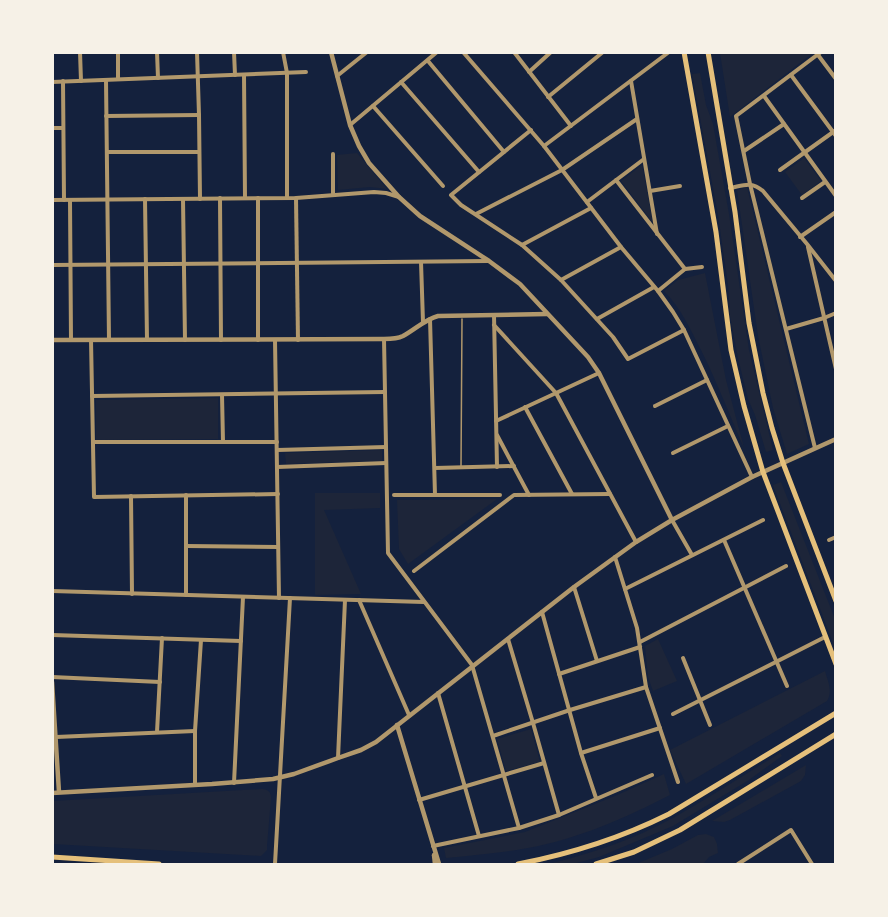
<svg xmlns="http://www.w3.org/2000/svg" width="888" height="917" font-family="Rubik,sans-serif">
<style>
.green{fill:#1d2539}
.lines{fill:none;stroke-linecap:round;stroke-linejoin:round}
.service{stroke:#b1986c;stroke-width:1.5}
.minor{stroke:#b1986c;stroke-width:4}
.tertiary{stroke:#b1986c;stroke-width:4.5}
.primary{stroke:#e5c07b;stroke-width:5}
</style>
<rect width="100%" height="100%" fill="#14213d"/>
<g class="green">
<path d="M720,53V52L813,53L730,117Z"/>
<path d="M700,73L706,105L713,124L729,214L749,350L773,450L766,452L755,415L748,399L738,358L730,316L728,285L718,215L692,74Z"/>
<path d="M357,153L387,189L370,187L338,190L337,155Z"/>
<path d="M804,158L821,181L802,195L785,172Z"/>
<path d="M642,165L653,223L621,181Z"/>
<path d="M747,187L809,444L787,454L773,408L758,336L737,190Z"/>
<path d="M705,273L726,380L744,448C730,416 717,382 701,350C690,329 681,308 664,291L678,280Z"/>
<path d="M218,398V439L96,440V400Z"/>
<path d="M382,450V461L286,464L285,453Z"/>
<path d="M781,482L835,619V648L773,485Z"/>
<path d="M315,493H380V508L324,510L361,594L315,595Z"/>
<path d="M497,499L408,564L399,549L397,500Z"/>
<path d="M658,639L677,681L653,691L648,677L645,646Z"/>
<path d="M825,671C828,682 833,691 827,701L686,784L670,750Z"/>
<path d="M531,729L540,762L506,771L497,739Z"/>
<path d="M780,753L782,756L749,780L673,826L599,857L573,864H548C591,854 634,839 673,818C709,798 744,775 780,753Z"/>
<path d="M806,765L805,775L801,781L730,820L724,822L712,821Z"/>
<path d="M664,774L670,795C625,818 578,839 528,848C501,853 474,855 446,858L444,848L525,832L615,796Z"/>
<path d="M261,789C267,789 271,791 271,798L267,846V850L261,856L53,844V801Z"/>
<path d="M706,834L714,837L717,844L718,853L709,857L703,864H636L672,849L698,835Z"/>
</g>
<g class="lines">
<path class="service" d="M461,467L462,319"/>
<g class="minor">
<path d="M80,52L81,81"/>
<path d="M118,52V79"/>
<path d="M157,52L158,78"/>
<path d="M197,52L199,115L200,199"/>
<path d="M234,52L235,75"/>
<path d="M283,52L287,73V198"/>
<path d="M463,52L544,146L621,247L658,291L673,312L684,330L752,477"/>
<path d="M514,52L571,126"/>
<path d="M818,55L836,79"/>
<path d="M428,61L504,152"/>
<path d="M529,72L551,52"/>
<path d="M244,75L245,198"/>
<path d="M791,75L836,136"/>
<path d="M337,76L367,52"/>
<path d="M106,80L109,340"/>
<path d="M63,81L64,200"/>
<path d="M631,81L657,234"/>
<path d="M52,82L306,72"/>
<path d="M401,82L479,172"/>
<path d="M764,96L836,196"/>
<path d="M548,97L603,52"/>
<path d="M373,106L443,186"/>
<path d="M106,116L199,115"/>
<path d="M350,125L437,52"/>
<path d="M52,128H63"/>
<path d="M531,130L451,195L461,205L522,245L561,280L613,337L628,359L684,330"/>
<path d="M544,146L669,52"/>
<path d="M744,151L784,124"/>
<path d="M107,152H199"/>
<path d="M333,154V195"/>
<path d="M780,170L836,130"/>
<path d="M616,180L685,269"/>
<path d="M730,188C745,185 751,181 763,191L807,244L836,281"/>
<path d="M650,191L680,186"/>
<path d="M220,198L221,340"/>
<path d="M296,198L298,340"/>
<path d="M802,198L825,182"/>
<path d="M145,199L147,340"/>
<path d="M183,199L185,340"/>
<path d="M52,200L296,198L374,192L386,193L399,197"/>
<path d="M70,200L71,340"/>
<path d="M587,202L644,159"/>
<path d="M476,214L562,170L637,119"/>
<path d="M800,237L836,212"/>
<path d="M522,245L591,208"/>
<path d="M808,247L836,369"/>
<path d="M421,262L423,322"/>
<path d="M52,265L488,261"/>
<path d="M561,280L621,247"/>
<path d="M658,291L685,269L702,267"/>
<path d="M494,315L497,467"/>
<path d="M430,319L435,495"/>
<path d="M597,319L654,287"/>
<path d="M494,325L556,393L636,542"/>
<path d="M786,329L824,318L836,313"/>
<path d="M384,339L388,553L472,665L519,828"/>
<path d="M91,340L94,497L278,494"/>
<path d="M258,340V198"/>
<path d="M275,340L279,598"/>
<path d="M222,395L223,442"/>
<path d="M92,396L385,392"/>
<path d="M655,406L707,380"/>
<path d="M525,407L572,494"/>
<path d="M496,421L599,373"/>
<path d="M497,435L529,495"/>
<path d="M93,442H277"/>
<path d="M815,448L750,184L736,116L821,52"/>
<path d="M277,450L386,447"/>
<path d="M673,453L728,426"/>
<path d="M277,467L386,463"/>
<path d="M435,468L514,466"/>
<path d="M394,495H500"/>
<path d="M131,496L132,594"/>
<path d="M672,520L692,555"/>
<path d="M724,540L787,686"/>
<path d="M829,540L836,537"/>
<path d="M186,546L278,547"/>
<path d="M615,557L637,628L646,687L678,782"/>
<path d="M414,571L514,495L610,494"/>
<path d="M574,587L597,661"/>
<path d="M625,589L763,520"/>
<path d="M52,591L424,602"/>
<path d="M186,595V495"/>
<path d="M359,600L409,715"/>
<path d="M542,612L581,753L596,798"/>
<path d="M52,635L241,641"/>
<path d="M508,639L533,723L559,815"/>
<path d="M640,642L786,566"/>
<path d="M683,658L710,725"/>
<path d="M559,674L640,647"/>
<path d="M52,677L160,682"/>
<path d="M438,693L479,836"/>
<path d="M673,714L825,637"/>
<path d="M157,732L162,638"/>
<path d="M493,736L570,710L646,687"/>
<path d="M56,737L195,731"/>
<path d="M581,753L660,728"/>
<path d="M338,758L345,600"/>
<path d="M234,783L243,597"/>
<path d="M195,785V731L201,640"/>
<path d="M419,800L544,763"/>
<path d="M433,846L519,828L559,815L652,775"/>
<path d="M275,864L290,598"/>
<path d="M738,864L791,830L812,864"/>
</g>
<g class="tertiary">
<path d="M331,52L350,125L359,146L369,163L399,197L420,216L489,261L520,284L588,357L599,373L672,520"/>
<path d="M52,340L384,339C390,339 397,339 403,336C416,329 424,320 438,316L547,314"/>
<path d="M52,682L59,792"/>
<path d="M397,725L439,864"/>
<path d="M52,793L212,784L273,779L294,774L338,758L361,750L376,742L574,587L636,542L672,520L752,477L836,439"/>
<path d="M434,855L435,864"/>
</g>
<g class="primary">
<path d="M684,52L716,232L731,350L744,406L763,472L836,664"/>
<path d="M708,52L735,212L749,323L763,393L772,428L783,463L836,601"/>
<path d="M52,857L159,864"/>
<path d="M518,864C570,854 621,838 669,814L836,713"/>
<path d="M596,864L634,852L680,830L836,734"/>
</g>
</g>
<rect width="888" height="917" fill="none" stroke="#f6f1e7" stroke-width="108"/>
</svg>
